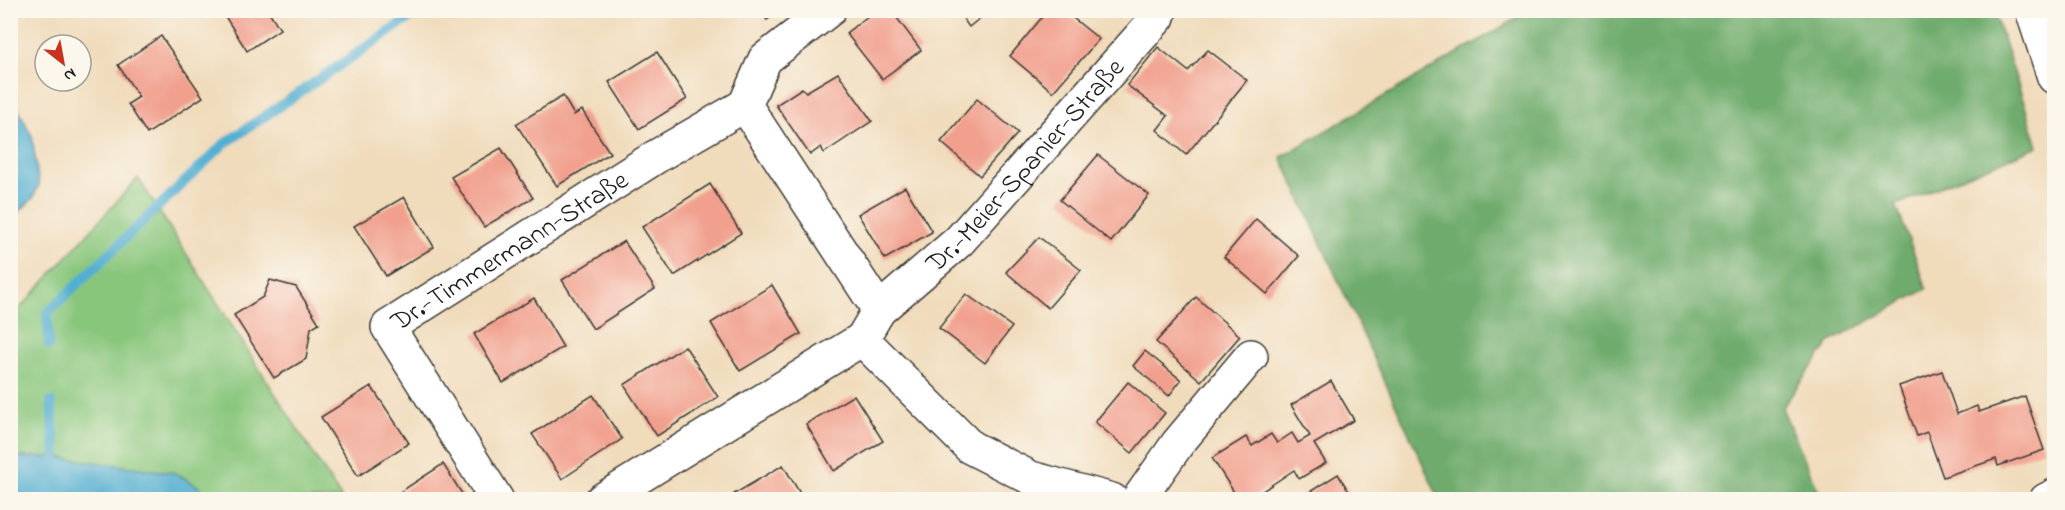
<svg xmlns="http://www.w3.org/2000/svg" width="2065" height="510" font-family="'Indie Flower',sans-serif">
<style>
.green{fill:#88c67c;stroke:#52714c;stroke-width:1.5}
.forest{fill:#6eab6c;stroke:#456444;stroke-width:1.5}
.water{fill:#53afd1;stroke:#386676;stroke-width:1.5}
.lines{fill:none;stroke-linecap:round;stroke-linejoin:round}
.stream{stroke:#53afd1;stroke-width:10}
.building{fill:#f1a08e}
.minor-casing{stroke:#3c3934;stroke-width:36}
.minor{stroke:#fff;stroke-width:33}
.labels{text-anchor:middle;stroke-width:4.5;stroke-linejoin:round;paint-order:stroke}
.street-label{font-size:27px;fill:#1c1c1c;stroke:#fbf7ec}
</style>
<rect width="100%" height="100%" fill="#fbf7ec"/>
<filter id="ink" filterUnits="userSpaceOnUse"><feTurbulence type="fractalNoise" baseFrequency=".0167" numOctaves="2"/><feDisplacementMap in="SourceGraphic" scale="12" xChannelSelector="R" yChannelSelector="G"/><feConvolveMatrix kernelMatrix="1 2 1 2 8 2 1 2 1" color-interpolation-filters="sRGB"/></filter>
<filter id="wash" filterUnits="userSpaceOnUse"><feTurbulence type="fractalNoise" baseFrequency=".008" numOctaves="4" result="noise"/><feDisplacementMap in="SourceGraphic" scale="24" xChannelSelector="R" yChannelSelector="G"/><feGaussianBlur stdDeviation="1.35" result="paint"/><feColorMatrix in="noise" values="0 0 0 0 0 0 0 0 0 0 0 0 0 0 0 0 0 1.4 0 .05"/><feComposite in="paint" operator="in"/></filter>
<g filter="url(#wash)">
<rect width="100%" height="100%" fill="#f0dbbb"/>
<path class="green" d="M138,178L342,499H11L10,313L14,315Z"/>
<path class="forest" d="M1529,11H1994L2038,146L1896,205L1927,289L1830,342L1782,408L1822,499H1439L1281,157Z"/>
<g class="water">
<path d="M11,95L32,136L39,185L33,198L17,214L11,216Z"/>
<path d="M19,457H56L176,473L201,488L206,499H11V461Z"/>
</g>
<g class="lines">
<g class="stream">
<path d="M49,345L47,313L224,144L421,10"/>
<path d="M51,402L56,457"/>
</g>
</g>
<g id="blocks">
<g class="building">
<path d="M221,10H268L280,29L247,51Z"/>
<path d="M760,10H780L767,20Z"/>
<path d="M876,10H891L921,50L882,79L846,33Z"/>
<path d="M957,10H990L969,27Z"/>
<path d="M1048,10H1063L1099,39L1053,92L1010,56Z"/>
<path d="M161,36L203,97L147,134L128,104L139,97L118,65Z"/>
<path d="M1158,47L1188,71L1208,50L1247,80L1186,155L1157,130L1168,116L1127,85Z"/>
<path d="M657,52L687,99L639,129L609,82Z"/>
<path d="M838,73L872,121L824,153L821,147L810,155L776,105L802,88L806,92Z"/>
<path d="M563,96L574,115L582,110L610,153L557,186L516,124Z"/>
<path d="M977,99L1018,133L980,176L941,142Z"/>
<path d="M501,148L533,198L484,227L451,177Z"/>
<path d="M1098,155L1149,195L1111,242L1060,200Z"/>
<path d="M710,184L741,233L674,276L642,227Z"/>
<path d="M905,187L932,232L885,259L858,214Z"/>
<path d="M404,197L434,247L386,276L354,226Z"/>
<path d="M1256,219L1299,256L1267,294L1224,257Z"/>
<path d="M1039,237L1081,270L1048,308L1006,272Z"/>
<path d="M624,241L655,289L593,329L562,280Z"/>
<path d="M270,280L296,287L319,323L311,328L306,359L274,378L234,315L263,297Z"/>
<path d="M772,285L801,334L740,371L711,323Z"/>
<path d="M966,294L1012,327L985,363L939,328Z"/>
<path d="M1196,297L1240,336L1201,381L1156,342Z"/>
<path d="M534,298L563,347L503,383L474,334Z"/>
<path d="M685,346L718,397L657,436L624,385Z"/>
<path d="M1145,351L1181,380L1169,396L1133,366Z"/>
<path d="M1942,371L1957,414L1977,406L1979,412L2025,396L2044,450L1998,466L1996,459L1943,477L1927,432L1917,436L1899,386Z"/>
<path d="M1331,381L1354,420L1314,444L1326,463L1299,479L1294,470L1249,500H1239L1212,458L1246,437L1252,446L1271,434L1277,443L1292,433L1298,443L1310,436L1291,405Z"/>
<path d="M1128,382L1165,413L1132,453L1095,422Z"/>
<path d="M371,386L409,443L358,476L321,417Z"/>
<path d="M593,395L622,439L562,479L532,434Z"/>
<path d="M854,395L883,441L834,471L806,424Z"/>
<path d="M443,464L466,500H405L400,492Z"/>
<path d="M783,465L804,500H737L734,494Z"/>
<path d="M1338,474L1354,500H1297Z"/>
</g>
</g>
</g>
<g filter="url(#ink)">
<use href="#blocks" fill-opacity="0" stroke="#3c3934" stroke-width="1.5"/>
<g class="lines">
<defs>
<g id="minor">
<path d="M2032,10L2054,77"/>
<path d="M745,105L879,310L862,339L970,447L1031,478L1112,500"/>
<path d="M745,105L765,59L829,10"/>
<path id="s1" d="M879,310L959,241L1158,17L1160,10"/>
<path id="s2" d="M497,500L388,327L657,156L745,105"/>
<path d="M602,500L862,339"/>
<path d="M1138,500L1178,443L1251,356"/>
<path d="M2046,500L2054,496"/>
</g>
</defs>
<use href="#minor" class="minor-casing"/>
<use href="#minor" class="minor"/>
</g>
</g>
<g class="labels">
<g class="street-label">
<text dy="9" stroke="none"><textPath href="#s1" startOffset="206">Dr.-Meier-Spanier-Straße</textPath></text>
<text dy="9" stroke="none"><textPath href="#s2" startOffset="348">Dr.-Timmermann-Straße</textPath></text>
</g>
</g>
<rect width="2065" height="510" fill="none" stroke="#fbf7ec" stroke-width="36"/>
<g transform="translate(63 63) rotate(149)"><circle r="28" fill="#fbf7ec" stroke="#a29f99" stroke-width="1.5"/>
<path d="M0-4.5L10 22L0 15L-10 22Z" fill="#c8321e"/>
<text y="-9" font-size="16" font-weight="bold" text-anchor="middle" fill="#1c1c1c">N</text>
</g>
</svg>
